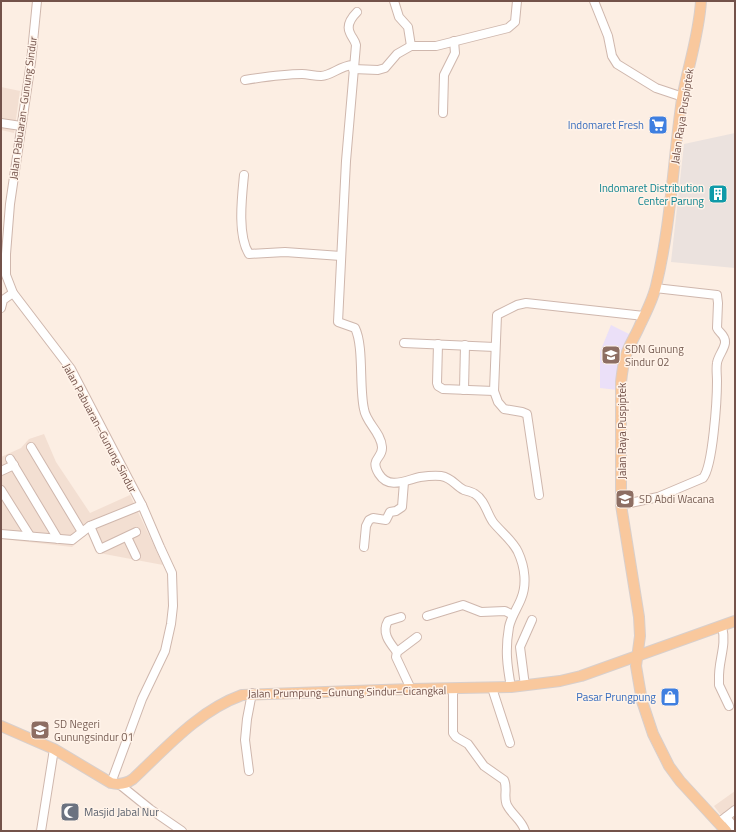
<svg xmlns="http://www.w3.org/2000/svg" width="736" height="832" font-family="'Titillium Web',sans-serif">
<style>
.residential{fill:#f3dfd2}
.industrial{fill:#ebe2de}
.education{fill:#ebe0f8}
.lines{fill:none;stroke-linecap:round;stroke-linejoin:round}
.minor-casing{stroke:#cfb7ad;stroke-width:10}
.major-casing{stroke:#d8cfcc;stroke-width:12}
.minor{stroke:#fff;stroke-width:8}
.major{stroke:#f9c89d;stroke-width:10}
.labels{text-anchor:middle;stroke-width:3;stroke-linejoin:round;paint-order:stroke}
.street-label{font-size:11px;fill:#73524a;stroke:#fff3e9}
.shop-label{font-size:11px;fill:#366cbe;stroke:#fff3e9;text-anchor:end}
.culture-label{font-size:11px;fill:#0d838f;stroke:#fff3e9;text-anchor:end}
.education-label{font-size:11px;fill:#785e54;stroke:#fff3e9;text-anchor:start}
.worship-label{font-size:11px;fill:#5b616d;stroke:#fff3e9;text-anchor:start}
</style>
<rect width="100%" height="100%" fill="#fceee3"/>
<g class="residential">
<path d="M1,87L20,91L14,133L1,130Z"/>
<path d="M44,434L56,462L90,513L130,495L163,565L99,553L88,532L72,547L1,539V457L21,448L29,439Z"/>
<path d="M735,791V831H733L714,806Z"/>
</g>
<path class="industrial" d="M735,133V268L671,262L684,144Z"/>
<path class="education" d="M611,325L631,335L619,358L618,390L600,388V352Z"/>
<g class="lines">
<defs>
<g id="minor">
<path d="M37,1L31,62L10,204L6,254V275L13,293L71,369L142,505L160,547L172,573L173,606L171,624L165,651L142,699L111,783"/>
<path d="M394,1L399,17L408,27L411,46"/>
<path d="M594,1L608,36L612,56L617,64L656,88L683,97"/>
<path d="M357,12C352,17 346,25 350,33C352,38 355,40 356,45L346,161L338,322L355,328C364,346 359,387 364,409C366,423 381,432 382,447C383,459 369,458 379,474C389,490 406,480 420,477C427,476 434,475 441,476C453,478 455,486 464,490C468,491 472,492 475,494C485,500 487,514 493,522C501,532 513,541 518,552C525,567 527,585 521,599C517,609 511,617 509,627C505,650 507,665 511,687"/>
<path d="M353,69L378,70L385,68L397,54L411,46H436L508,28L515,22L517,1"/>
<path d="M245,80C264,77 283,74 302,74C308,74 314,76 321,76C333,75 339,66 353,65"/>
<path d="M443,113L444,75L455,53L454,41"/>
<path d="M1,123L21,126"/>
<path d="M244,175C242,196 237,235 249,254L285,252L341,256"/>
<path d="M1,308L3,300L13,293"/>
<path d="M404,343L495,347"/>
<path d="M438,344L437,383L438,386L443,389L494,391"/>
<path d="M464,390L465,345"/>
<path d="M31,447L82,532"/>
<path d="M10,459L58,539"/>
<path d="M1,471L14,465"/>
<path d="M1,490L30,536"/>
<path d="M539,495L527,414L522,412L504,409L498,402L494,391L497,315L517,305L526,303L644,316"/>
<path d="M621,505L658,497L703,478C713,466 717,399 717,381C717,375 716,369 717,363C718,356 724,350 725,343C726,335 719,333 717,328L718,303L717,295L655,288"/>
<path d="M90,526L100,549L136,532"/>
<path d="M1,534L72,540L90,526L142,505"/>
<path d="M127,537L136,556"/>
<path d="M364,547L366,526L369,520L373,518L386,520L390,512L396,511L402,507L404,482"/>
<path d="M427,616L463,605L481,612L505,611L513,615"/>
<path d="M722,626C727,647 718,660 719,680V685L729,706"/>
<path d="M397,652C390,643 381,633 388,621L401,617"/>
<path d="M525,686L520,647L532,620"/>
<path d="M492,688L510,743"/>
<path d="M411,689L396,657L397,652L417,637"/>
<path d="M453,689V733L456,737L468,744L484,766L504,780C508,788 503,797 507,805C512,815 522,820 525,831"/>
<path d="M249,771L245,740L247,719L252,693"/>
<path d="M119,784L150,809L182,831"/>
<path d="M726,817L735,810"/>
<path d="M719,822L726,817L735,828"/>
<path d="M41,831L54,749"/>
</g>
<g id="major">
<path d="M701,1C699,35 688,66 682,99C673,161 671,225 656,286C653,299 646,313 640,325C636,335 629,345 626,355C623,364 622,373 621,382V505L639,617L640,636L636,666L642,701L653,734L669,766L680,781L726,831"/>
<path d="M1,726L54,749L111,783C119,785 126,784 133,779C166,748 198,711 242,695L411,689L511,687L560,681L581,676L735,621"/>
</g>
</defs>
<use href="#minor" class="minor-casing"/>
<use href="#major" class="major-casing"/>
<use href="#minor" class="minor"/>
<use href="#major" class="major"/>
</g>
<defs>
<symbol id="supermarket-square" viewBox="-11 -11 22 22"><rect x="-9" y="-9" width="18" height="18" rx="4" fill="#3f7fe0" stroke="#fff3e9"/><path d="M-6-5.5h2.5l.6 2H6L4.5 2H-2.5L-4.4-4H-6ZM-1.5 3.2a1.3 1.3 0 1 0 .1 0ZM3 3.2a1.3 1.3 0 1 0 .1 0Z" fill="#fff"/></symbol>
<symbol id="building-square" viewBox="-11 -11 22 22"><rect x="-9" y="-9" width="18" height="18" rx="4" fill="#0f9aa8" stroke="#fff3e9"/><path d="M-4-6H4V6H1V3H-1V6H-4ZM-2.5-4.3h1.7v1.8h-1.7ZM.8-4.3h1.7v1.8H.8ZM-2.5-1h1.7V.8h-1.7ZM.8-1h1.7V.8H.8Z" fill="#fff"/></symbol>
<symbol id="school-square" viewBox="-11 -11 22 22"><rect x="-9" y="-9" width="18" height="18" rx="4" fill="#8d6e63" stroke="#fff3e9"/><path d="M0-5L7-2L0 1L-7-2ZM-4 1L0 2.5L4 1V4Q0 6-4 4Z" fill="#fff"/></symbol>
<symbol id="shop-square" viewBox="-11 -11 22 22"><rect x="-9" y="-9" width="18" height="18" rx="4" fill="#3f7fe0" stroke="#fff3e9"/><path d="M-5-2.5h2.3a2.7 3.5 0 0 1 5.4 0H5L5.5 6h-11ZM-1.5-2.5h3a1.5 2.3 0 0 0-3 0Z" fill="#fff"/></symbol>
<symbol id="mosque-square" viewBox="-11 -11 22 22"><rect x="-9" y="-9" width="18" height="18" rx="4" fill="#6b7280" stroke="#fff3e9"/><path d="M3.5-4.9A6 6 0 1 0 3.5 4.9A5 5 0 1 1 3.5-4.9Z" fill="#fff"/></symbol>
</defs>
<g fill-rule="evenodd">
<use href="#supermarket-square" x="647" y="114" width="22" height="22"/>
<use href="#building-square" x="707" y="183" width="22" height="22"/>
<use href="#school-square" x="600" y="344" width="22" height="22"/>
<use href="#school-square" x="614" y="488" width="22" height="22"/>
<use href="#shop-square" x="659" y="686" width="22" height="22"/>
<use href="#school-square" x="29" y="719" width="22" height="22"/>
<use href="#mosque-square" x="59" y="801" width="22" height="22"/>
</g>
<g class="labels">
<g class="street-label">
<text transform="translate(23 108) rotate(-82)" y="4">Jalan Pabuaran–Gunung Sindur</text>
<text transform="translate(682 116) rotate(-81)" y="4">Jalan Raya Puspiptek</text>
<text transform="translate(100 428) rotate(62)" y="4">Jalan Pabuaran–Gunung Sindur</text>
<text transform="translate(622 431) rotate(-90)" y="4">Jalan Raya Puspiptek</text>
<text transform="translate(347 692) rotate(-1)" y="4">Jalan Prumpung–Gunung Sindur–Cicangkal</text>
</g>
<g class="shop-label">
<text x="644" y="129">Indomaret Fresh</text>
<text x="656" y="701">Pasar Prungpung</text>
</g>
<g class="culture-label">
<text x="704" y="192">Indomaret Distribution<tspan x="704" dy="13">Center Parung</tspan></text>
</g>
<g class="education-label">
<text x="625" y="353">SDN Gunung<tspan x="625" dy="13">Sindur 02</tspan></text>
<text x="639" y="503">SD Abdi Wacana</text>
<text x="54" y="728">SD Negeri<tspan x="54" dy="13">Gunungsindur 01</tspan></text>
</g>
<g class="worship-label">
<text x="84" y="816">Masjid Jabal Nur</text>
</g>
</g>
<rect width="736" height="832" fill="none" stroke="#73524a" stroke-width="4"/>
</svg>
